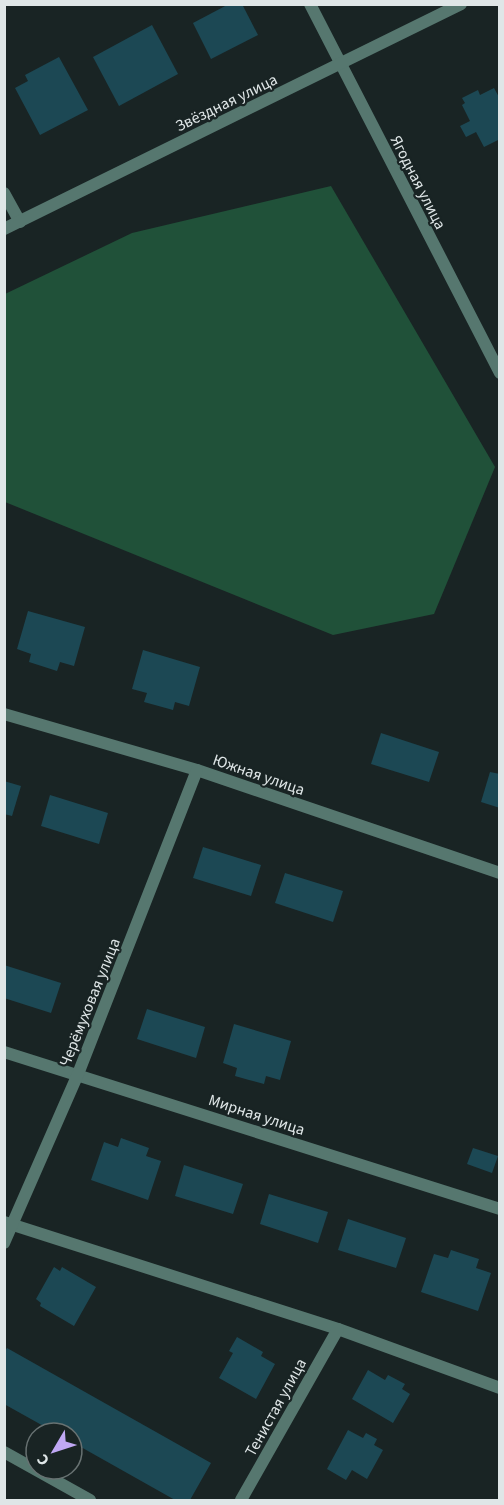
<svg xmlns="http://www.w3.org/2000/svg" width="504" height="1505" font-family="'Source Sans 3',sans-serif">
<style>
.green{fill:#205139}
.building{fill:#1c4854}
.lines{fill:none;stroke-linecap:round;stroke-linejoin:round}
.street{stroke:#56776f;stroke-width:12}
.labels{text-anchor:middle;stroke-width:4.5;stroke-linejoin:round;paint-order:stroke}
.street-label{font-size:16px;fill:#dfe6e7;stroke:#192424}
</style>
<rect width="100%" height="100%" fill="#192424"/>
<path class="green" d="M331,186L495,467L434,614L333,635L5,502V294L132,233Z"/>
<g class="building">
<path d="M229,4H242L258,35L211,59L193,23Z"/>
<path d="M152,25L178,74L119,106L93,57Z"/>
<path d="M59,57L88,110L40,135L15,88L28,81L25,75Z"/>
<path d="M494,88L500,99V139L484,147L476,132L466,137L460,126L470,121L462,105L465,103L462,98L478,90L480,95Z"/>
<path d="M28,611L85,627L74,666L60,662L57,671L29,662L31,654L17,649Z"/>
<path d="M143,650L200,667L189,706L175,702L173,710L144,702L147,693L132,689Z"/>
<path d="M381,733L439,752L429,782L371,764Z"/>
<path d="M490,772L500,774V808L481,802Z"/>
<path d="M4,781L21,786L12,816L4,814Z"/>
<path d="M50,795L108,813L99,844L41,826Z"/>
<path d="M203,847L261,865L251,896L193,878Z"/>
<path d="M285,873L343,891L333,922L275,903Z"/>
<path d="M4,965L61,983L51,1013L4,998Z"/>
<path d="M147,1009L205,1027L196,1058L137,1039Z"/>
<path d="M234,1024L291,1041L280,1080L266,1076L264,1084L249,1080L235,1076L237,1068L223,1063Z"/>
<path d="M121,1138L149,1148L146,1156L161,1161L148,1200L91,1180L104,1142L118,1147Z"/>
<path d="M473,1148L498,1156L492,1173L467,1164Z"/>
<path d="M184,1165L243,1184L233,1214L175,1196Z"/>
<path d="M269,1194L328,1212L318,1243L260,1224Z"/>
<path d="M348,1219L406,1238L396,1268L338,1250Z"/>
<path d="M451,1250L479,1259L476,1268L491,1273L478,1311L421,1292L434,1254L448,1258Z"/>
<path d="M54,1267L60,1271L62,1267L96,1287L74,1326L40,1306L41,1303L36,1299Z"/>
<path d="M237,1337L263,1352L261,1356L275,1364L256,1399L219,1378L233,1353L229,1351Z"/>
<path d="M7,1348L211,1463L190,1500H175L72,1442V1433H56L4,1404V1353Z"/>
<path d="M368,1370L385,1380L388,1375L405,1384L402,1389L410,1394L393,1423L352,1399Z"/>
<path d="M348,1430L363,1438L366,1433L377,1439L374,1445L383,1450L367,1479L352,1470L346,1480L327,1469Z"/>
</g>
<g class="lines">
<g class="street">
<path d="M310,4L500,373"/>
<path d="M4,193L20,222"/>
<path d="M4,229L461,4"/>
<path d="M4,714L197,770L500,873"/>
<path d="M4,1052L500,1209"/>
<path d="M4,1222L338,1329L500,1388"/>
<path d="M4,1243L78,1074L197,770"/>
<path d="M4,1452L90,1500"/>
<path d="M241,1500L338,1329"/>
</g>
</g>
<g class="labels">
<g class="street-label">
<text transform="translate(226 102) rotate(-26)" y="6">Звёздная улица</text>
<text transform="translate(419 182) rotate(63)" y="6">Ягодная улица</text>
<text transform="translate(259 774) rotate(19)" y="6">Южная улица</text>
<text transform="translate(89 1002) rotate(-68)" y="6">Черёмуховая улица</text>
<text transform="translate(257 1114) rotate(18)" y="6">Мирная улица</text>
<text transform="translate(275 1407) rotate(-61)" y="6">Тенистая улица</text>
</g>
</g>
<rect width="504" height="1505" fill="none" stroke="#dfe6e7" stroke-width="12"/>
<g transform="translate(54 1451) rotate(231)"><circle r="28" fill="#192424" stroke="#687272" stroke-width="1.5"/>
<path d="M0-4.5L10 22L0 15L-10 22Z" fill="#c0a8f4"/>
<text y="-9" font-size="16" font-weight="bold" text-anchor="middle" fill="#dfe6e7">С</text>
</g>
</svg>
